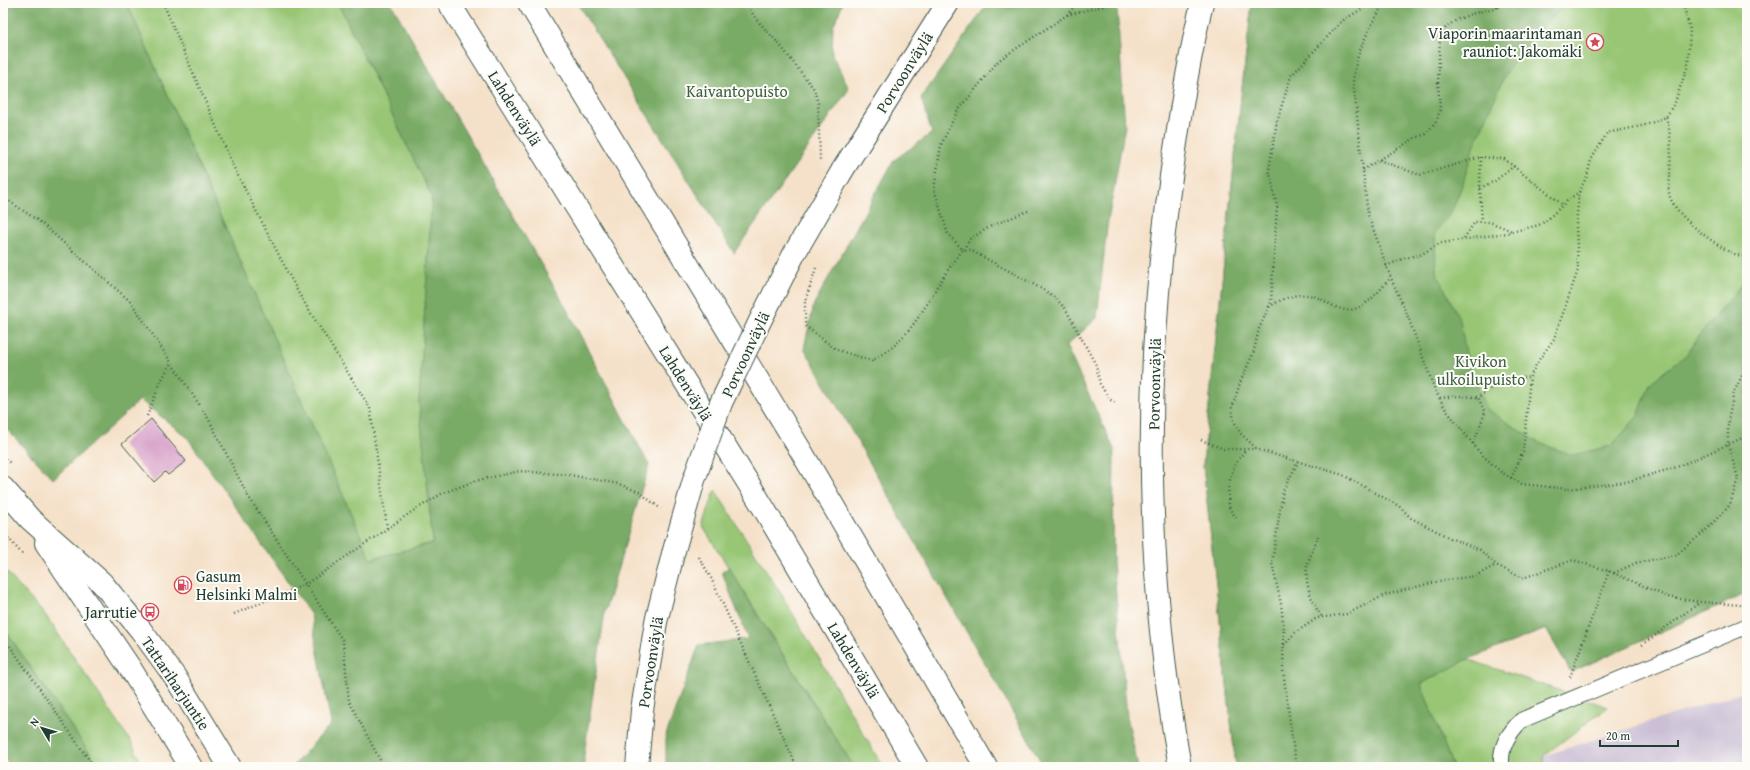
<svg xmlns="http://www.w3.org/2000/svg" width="1750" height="770" font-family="'Gentium Book Plus',serif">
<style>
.industrial{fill:#cbbfd5}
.green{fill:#98c674;stroke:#5c8254}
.forest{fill:#7aab66;stroke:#4c744d}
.building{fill:#d8a3cb}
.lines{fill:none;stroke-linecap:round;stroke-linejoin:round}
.service-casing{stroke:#3f564a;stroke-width:17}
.primary-casing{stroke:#3f564a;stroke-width:24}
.motorway-casing{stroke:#3f564a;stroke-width:24}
.path{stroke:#3f564a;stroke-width:2.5;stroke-dasharray:1 3;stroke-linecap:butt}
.service{stroke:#fff;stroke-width:15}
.primary{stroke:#fff;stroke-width:22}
.motorway{stroke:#fff;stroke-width:22}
.motorway-bridge-casing{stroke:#3f564a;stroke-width:24;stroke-linecap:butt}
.motorway-bridge{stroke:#fff;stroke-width:22}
.labels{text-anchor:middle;stroke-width:4;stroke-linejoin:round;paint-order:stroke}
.poi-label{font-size:16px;fill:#1f3d34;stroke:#fdfcf7;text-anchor:end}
.street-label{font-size:16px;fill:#1f3d34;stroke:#fdfcf7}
.park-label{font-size:16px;fill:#3d5f44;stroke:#fdfcf7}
</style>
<rect width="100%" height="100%" fill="#fdfcf7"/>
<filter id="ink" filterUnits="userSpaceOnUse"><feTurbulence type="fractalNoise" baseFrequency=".025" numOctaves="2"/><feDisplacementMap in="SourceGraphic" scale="8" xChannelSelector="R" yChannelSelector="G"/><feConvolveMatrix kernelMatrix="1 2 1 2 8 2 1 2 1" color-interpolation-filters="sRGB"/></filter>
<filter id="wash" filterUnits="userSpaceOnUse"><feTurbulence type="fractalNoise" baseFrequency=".012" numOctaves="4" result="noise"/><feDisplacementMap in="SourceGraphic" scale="16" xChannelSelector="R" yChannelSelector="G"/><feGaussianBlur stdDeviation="0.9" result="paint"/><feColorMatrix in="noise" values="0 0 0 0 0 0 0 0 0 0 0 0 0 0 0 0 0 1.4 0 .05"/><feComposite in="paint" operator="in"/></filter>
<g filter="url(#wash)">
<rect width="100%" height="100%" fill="#f5e1c9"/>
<path class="industrial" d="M1747,691V767H1546L1543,756Z"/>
<g class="green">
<path d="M127,3H338L432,197L419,401L433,543L370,559Z"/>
<path d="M1252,3H1747V593L1571,672L1546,629L1467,659L1608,707L1543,756L1546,767H1236L1203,465L1242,88Z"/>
<path d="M715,490L783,597L883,767H854L703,527Z"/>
<path d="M3,568L46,616L132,743L143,767H99L3,627Z"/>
</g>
<g class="forest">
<path d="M3,3H127L371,559L433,543L419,401L432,197L338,3H391L564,304L649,465L605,611L584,755V767H292L331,724L311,615L187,437L140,400L53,479L3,425Z"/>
<path d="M577,3H843L833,27L832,54L849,89L734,253Z"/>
<path d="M988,3H1121L1117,7L1125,126L1107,227L1097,318L1066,346L1114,449L1113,562L1127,716L1138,767H1044L804,348L814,304L894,160L932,133L921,98Z"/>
<path d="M1252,3H1566L1523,48L1505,75L1473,149L1463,183L1451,213L1435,232L1436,271L1460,320L1468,366L1488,410L1539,443L1573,455L1611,446L1638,416L1650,383L1686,355L1701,333L1747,278V593L1571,672L1546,629L1466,660L1421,684L1453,767H1236L1203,465L1242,88Z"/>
<path d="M729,567L759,618L854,767H666V735L699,645L748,639L722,572Z"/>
<path d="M3,627L99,767H12L3,757Z"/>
</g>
<g id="blocks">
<path class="building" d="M151,419L186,461L168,475L165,472L154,482L122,444Z"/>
</g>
</g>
<g filter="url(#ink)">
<use href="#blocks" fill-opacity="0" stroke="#3f564a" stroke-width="1"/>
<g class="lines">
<defs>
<path id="service" d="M1502,767C1499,748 1508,733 1522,720L1747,626"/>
<g id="primary">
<path d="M3,488L30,519L102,583L140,629L175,677L230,767"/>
<path d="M46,543L132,671L191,767"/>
</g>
<g id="motorway">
<path d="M449,3L760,502L917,767"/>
<path d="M529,3L801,451L986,767"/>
<path d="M842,171L948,3"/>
<path d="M637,767L642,710L656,622L673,554"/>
<path d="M1180,767C1143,562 1143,349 1176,143C1183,96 1191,50 1202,3"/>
</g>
</defs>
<use href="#service" class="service-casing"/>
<use href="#primary" class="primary-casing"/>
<use href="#motorway" class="motorway-casing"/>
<g class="path">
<path d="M163,3L234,168L299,294L370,408L387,528"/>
<path d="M746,3L756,19L779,44L814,89L818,103L820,160"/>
<path d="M1384,3C1369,29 1356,51 1353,81L1368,215L1391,278L1408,317L1435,390L1446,410L1481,454L1501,472L1522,484L1568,489L1626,482L1677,467L1747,436"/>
<path d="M1491,3L1498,7L1502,3"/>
<path d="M1067,15L1103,6L1107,3"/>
<path d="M1666,117C1672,135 1671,156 1670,175C1670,181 1668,187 1669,193C1672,214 1714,244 1732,253C1737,255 1742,256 1747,257"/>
<path d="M1379,160L1420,175L1481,157"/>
<path d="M1363,170L1415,138L1426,134L1437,120L1440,109L1438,83L1440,36C1449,17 1479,12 1498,7"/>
<path d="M1480,188L1495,181L1514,166"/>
<path d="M3,197L40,222L131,302L208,418L248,496L343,641L349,701L380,760L382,767"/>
<path d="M1028,211L991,226L970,239L963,250L948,234L934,189L941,145L957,112L999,60L1067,15L1077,3"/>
<path d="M1482,222L1480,188L1481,157L1504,159L1563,205"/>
<path d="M1464,238L1475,222H1490L1512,231"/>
<path d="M1386,266L1405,258L1420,255L1441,243L1507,233L1539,225L1546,221L1568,200L1579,192L1587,176L1591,160L1607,133L1646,125L1666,117L1675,102L1688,65L1690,30L1683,3"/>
<path d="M816,268L805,301V326L837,350L872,361C880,355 890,350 897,343C925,316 938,279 963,250H970L1035,285L1053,296L1065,308L1096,365L1100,384L1109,399L1117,404"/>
<path d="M1269,307C1284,297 1303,290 1321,299C1329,304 1339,310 1349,310C1367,308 1380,290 1390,278"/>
<path d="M1440,398L1458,396L1478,397L1505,380L1530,377"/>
<path d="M147,416L161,381L171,363"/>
<path d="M1201,440L1224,449H1256L1343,475L1399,506L1411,518L1450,538L1480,550L1496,565L1523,578L1573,560L1609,571L1668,597L1700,602L1741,605"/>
<path d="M1473,444L1485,413L1478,397"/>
<path d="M1256,448L1241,434L1234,421L1232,408L1241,380L1253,354L1259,329L1271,302L1277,207L1269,169L1277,121L1291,76L1342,21L1372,3"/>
<path d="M3,456L11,464"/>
<path d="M1511,478L1523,452L1530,377L1538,361L1554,339L1578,270L1576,225L1579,192"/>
<path d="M1236,518L1229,507L1228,487L1234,466L1246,449"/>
<path d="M3,532L24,556"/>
<path d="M1318,536C1315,546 1309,557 1307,567C1305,585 1312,603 1322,617"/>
<path d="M699,557L711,578L797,767"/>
<path d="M1614,573L1636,563L1676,555L1705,531L1730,505L1738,478L1728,445V421L1734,392L1747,366"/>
<path d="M234,614L306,584L413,511L443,493L475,481L520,471L570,475L619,484L639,492L661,509"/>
<path d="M3,636L94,767"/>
<path d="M1284,645L1295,633L1317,618L1347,614L1385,595L1440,581L1475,576L1496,565"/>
<path d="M1642,645L1699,603"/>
<path d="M1570,677L1609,571"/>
<path d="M1297,767L1293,745L1283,670L1284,630L1281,604L1272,563L1283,491L1298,462"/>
</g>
<use href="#service" class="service"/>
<use href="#primary" class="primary"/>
<use href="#motorway" class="motorway"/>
<defs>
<path id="motorway-bridge" d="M673,554L694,480L721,403L760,321L794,254L842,171"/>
</defs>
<use href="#motorway-bridge" class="motorway-bridge-casing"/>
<use href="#motorway-bridge" class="motorway-bridge"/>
</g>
</g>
<defs>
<symbol id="sight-ring" viewBox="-11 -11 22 22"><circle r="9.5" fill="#fdfcf7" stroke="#d1495b" stroke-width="1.5"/><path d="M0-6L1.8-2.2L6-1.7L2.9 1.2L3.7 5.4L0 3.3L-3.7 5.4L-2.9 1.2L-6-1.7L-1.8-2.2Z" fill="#d1495b"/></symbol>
<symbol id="fuel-ring" viewBox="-11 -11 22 22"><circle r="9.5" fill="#fdfcf7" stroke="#d1495b" stroke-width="1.5"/><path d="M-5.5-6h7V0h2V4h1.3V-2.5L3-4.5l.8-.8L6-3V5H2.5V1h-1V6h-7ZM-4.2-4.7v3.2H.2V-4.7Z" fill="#d1495b"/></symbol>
<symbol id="bus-ring" viewBox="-11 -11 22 22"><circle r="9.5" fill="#fdfcf7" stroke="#d1495b" stroke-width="1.5"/><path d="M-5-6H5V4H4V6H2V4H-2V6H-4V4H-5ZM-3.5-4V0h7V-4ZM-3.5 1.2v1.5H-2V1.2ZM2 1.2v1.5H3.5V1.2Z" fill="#d1495b"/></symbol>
</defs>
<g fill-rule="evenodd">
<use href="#sight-ring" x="1585" y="32" width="20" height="20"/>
<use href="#fuel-ring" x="173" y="575" width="20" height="20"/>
<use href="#bus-ring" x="140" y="602" width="20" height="20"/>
</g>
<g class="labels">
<g class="poi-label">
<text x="1582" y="39">Viaporin maarintaman<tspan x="1582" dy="18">rauniot: Jakomäki</tspan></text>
<text x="196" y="582" text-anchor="start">Gasum<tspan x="196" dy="18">Helsinki Malmi</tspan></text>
<text x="137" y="618">Jarrutie</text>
</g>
<g class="street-label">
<text transform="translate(904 72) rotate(-58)" y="6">Porvoonväylä</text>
<text transform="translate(515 108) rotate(58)" y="6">Lahdenväylä</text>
<text transform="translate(745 354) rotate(-65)" y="6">Porvoonväylä</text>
<text transform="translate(686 383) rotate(58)" y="6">Lahdenväylä</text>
<text transform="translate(1154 384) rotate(-89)" y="6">Porvoonväylä</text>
<text transform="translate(854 660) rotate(59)" y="6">Lahdenväylä</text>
<text transform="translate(650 662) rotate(-81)" y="6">Porvoonväylä</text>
<text transform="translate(176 683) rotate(56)" y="6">Tattariharjuntie</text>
</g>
<g class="park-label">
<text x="737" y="97">Kaivantopuisto</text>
<text x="1481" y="367">Kivikon<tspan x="1481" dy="18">ulkoilupuisto</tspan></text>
</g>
</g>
<rect width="1750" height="770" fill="none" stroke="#fdfcf7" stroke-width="16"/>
<g transform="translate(42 728) rotate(308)" stroke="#fdfcf7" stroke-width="3" paint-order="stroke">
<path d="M0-3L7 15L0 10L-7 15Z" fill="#1f3d34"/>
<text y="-6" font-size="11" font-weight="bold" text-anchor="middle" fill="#1f3d34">N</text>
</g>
<path d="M1600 740v6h78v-6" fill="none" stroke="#1f3d34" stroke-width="2"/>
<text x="1606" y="740" font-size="12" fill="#1f3d34" stroke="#fdfcf7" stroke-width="3" paint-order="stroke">20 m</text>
</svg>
